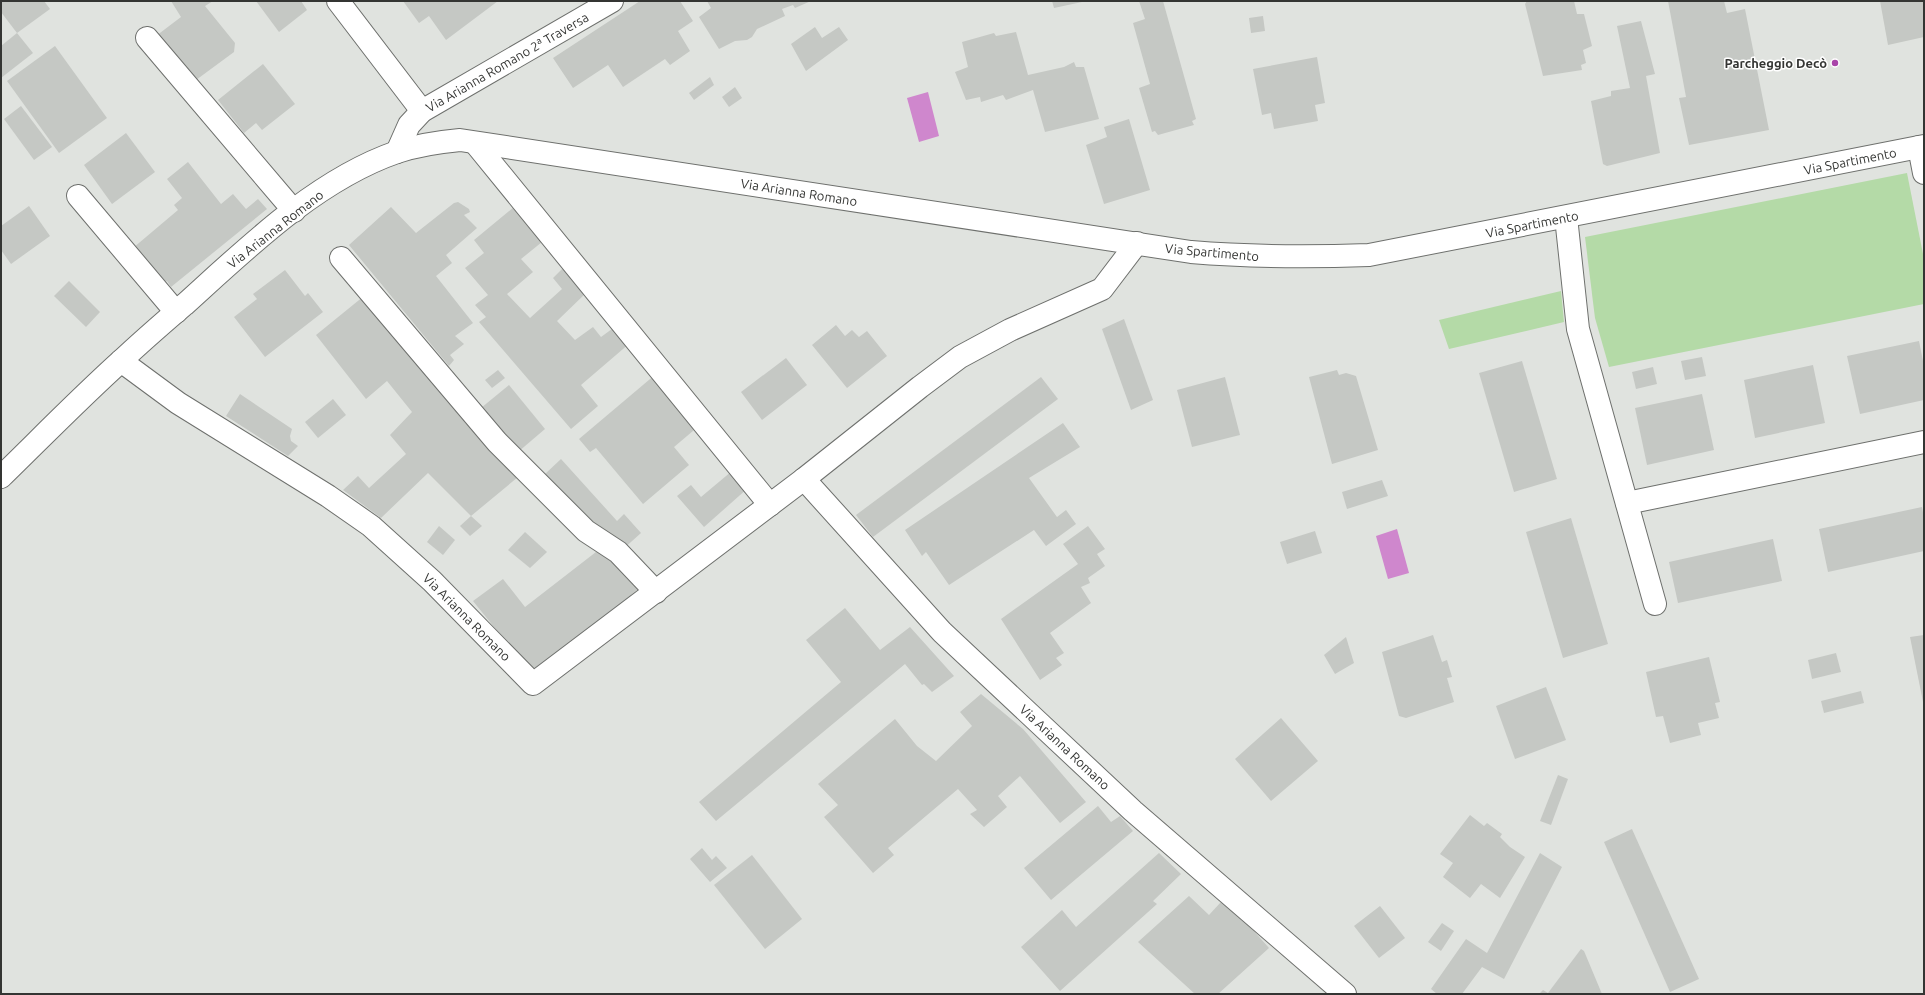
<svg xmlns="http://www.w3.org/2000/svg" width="1925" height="995" font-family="Ubuntu,sans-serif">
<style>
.green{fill:#b4daa7}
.water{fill:#cf87cd}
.building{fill:#c5c8c4}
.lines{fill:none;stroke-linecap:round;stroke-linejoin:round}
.minor-casing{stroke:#6e706d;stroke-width:24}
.minor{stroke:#fff;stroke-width:22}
.poi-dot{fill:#a944a9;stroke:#fff;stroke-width:1.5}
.labels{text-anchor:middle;stroke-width:3;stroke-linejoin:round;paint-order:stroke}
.street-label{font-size:13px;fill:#343533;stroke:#fff}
.poi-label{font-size:13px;font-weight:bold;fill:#343533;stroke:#fff;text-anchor:end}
</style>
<rect width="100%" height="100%" fill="#e0e3df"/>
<g class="green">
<path d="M1907,173L1924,259V304L1609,367L1595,318L1585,237Z"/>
<path d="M1561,291L1564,322L1449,349L1439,320Z"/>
</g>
<g class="water">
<path d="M928,92L939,136L919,142L907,98Z"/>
<path d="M1397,529L1409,573L1388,579L1376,536Z"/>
</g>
<g class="building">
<path d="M1,1H44L50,9L17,33L1,12Z"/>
<path d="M171,1H213L205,6L235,43L234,52L196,80L152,39L181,17Z"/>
<path d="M256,1H301L307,10L279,32Z"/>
<path d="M403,1H498L446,40L429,16L419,23Z"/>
<path d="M640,1H680L693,21L678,31L690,51L670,65L665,59L623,87L608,65L573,88L553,58Z"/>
<path d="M707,1H811L795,8L793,5L782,9L785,16L757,29L752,37L747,40L735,41L719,49L699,17L711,8Z"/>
<path d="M1052,1H1082V2L1054,8Z"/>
<path d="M1139,1H1163L1196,119L1192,121L1194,125L1158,135L1155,131L1152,132L1139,88L1150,84L1133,23L1145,19Z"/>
<path d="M1527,1H1574L1577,14H1584L1592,46L1583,50L1586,63L1581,65L1582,70L1543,76L1525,4Z"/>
<path d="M1668,1H1724L1727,13L1745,9L1769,130L1689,145L1679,98L1686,97Z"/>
<path d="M1880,1H1924V37L1888,45Z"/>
<path d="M1263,16L1265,31L1251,33L1249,18Z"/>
<path d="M1641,21L1655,74L1646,76L1660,153L1607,166L1603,164L1591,101L1611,96V91L1630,88L1617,26Z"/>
<path d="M815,27L822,38L839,27L848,40L806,71L791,44Z"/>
<path d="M1016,32L1028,75L1064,67L1074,62L1076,67H1084L1099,119L1045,132L1033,90L1006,100L1003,95L981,102L980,97L966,100L955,72L968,67L962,42L994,33L996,36Z"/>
<path d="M17,33L33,53L1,78V46Z"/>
<path d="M55,46L107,118L59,153L7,81Z"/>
<path d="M1317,57L1325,103L1315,105L1318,121L1274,129L1271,113L1262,115L1253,69Z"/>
<path d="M263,64L295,104L262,130L256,123L244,133L218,100Z"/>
<path d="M710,77L714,85L694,100L689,93Z"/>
<path d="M735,87L742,98L729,107L722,97Z"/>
<path d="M21,106L52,147L34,160L4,119Z"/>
<path d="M1129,119L1150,190L1104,204L1086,145L1107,137L1104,127Z"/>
<path d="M126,133L155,172L112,204L84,165Z"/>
<path d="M188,162L221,204L233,194L246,209L258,199L267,209L171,287L167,281L162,284L133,248L178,210L174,205L182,198L167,179Z"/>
<path d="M458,202L469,209L470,212L464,215L477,228L446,255L452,263L436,276L473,323L455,336L464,344L450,355L454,360L449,366L349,245L391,207L416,233L454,203Z"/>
<path d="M29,206L50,236L11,264L1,250V226Z"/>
<path d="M514,207L542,242L521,259L533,272L507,294L530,318L562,289L553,278L564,267L586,293L557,321L575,340L593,327L601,337L616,326L630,343L581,385L598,406L571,429L479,322L486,317L475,305L488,295L465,268L484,253L474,240Z"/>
<path d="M285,270L305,296L308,293L323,312L265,357L234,317L257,299L253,294Z"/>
<path d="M69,281L100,312L86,327L54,296Z"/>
<path d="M364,296L518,477L471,516L428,473L381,518L343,490L358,476L369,488L406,454L390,435L412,412L387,381L366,399L316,335Z"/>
<path d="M1124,319L1153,400L1131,410L1102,329Z"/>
<path d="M836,325L845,336L852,330L859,337L867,331L887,356L847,388L812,345Z"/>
<path d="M1919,341L1924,366V400L1860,414L1847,356Z"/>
<path d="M1702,357L1706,376L1685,380L1681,361Z"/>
<path d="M786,358L807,385L762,420L741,392Z"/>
<path d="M1522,361L1557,479L1514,492L1479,373Z"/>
<path d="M1813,365L1825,423L1755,438L1744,380Z"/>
<path d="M1653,367L1657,384L1636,389L1632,372Z"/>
<path d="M498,370L505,378L492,388L485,380Z"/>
<path d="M1337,370L1339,375L1346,373L1356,376L1378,450L1332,464L1309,377Z"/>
<path d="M656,374L700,425L674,447L689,465L643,504L596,448L590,452L579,439Z"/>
<path d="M1041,377L1058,399L873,537L856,515Z"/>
<path d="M1225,377L1240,435L1192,447L1177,390Z"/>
<path d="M509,385L545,429L518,452L481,408Z"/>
<path d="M240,394L292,429L290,436L291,441L298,446L288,456L226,416Z"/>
<path d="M1702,394L1714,450L1647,465L1635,408Z"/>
<path d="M333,399L346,415L318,438L305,422Z"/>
<path d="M1063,423L1080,447L1029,478L1057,517L1066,510L1076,524L1046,546L1034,530L949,585L926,552L922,556L905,530Z"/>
<path d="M561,459L617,521L624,514L641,533L622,550L603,528L597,533L544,475Z"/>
<path d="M732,471L748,488L704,527L677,496L691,485L701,497Z"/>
<path d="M1382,480L1388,496L1347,509L1342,492Z"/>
<path d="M1922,507L1924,518V551L1828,572L1819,529Z"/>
<path d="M471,516L482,526L470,536L460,526Z"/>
<path d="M1571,518L1608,644L1563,658L1526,532Z"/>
<path d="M439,526L455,540L443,555L427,542Z"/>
<path d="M1088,526L1105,549L1097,554L1105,566L1088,578L1090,583L1081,587L1091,603L1050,633L1064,653L1056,658L1062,665L1040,680L1001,619L1078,564L1063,544Z"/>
<path d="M1315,531L1322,553L1287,564L1280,542Z"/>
<path d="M525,532L547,552L530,568L508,550Z"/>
<path d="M1773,539L1782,581L1678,603L1669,562Z"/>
<path d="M605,545L640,587L631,595L634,598L532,674L473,601L503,579L525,607Z"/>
<path d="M845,608L880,650L910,627L954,676L932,692L924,684L922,685L905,664L716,821L699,802L841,682L806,640Z"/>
<path d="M1433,635L1442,662L1447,660L1452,677L1447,678L1454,702L1406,718L1399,716L1382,652Z"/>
<path d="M1924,635V702H1923L1910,637Z"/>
<path d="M1346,637L1354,663L1335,674L1324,655Z"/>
<path d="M1836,653L1841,672L1812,679L1808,660Z"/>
<path d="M1709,657L1720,702L1715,703L1719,718L1698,723L1701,735L1670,743L1663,716L1656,717L1646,672Z"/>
<path d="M1546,687L1566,740L1515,759L1496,706Z"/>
<path d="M1861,691L1864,703L1824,713L1821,701Z"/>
<path d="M981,694L1023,729L1086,802L1060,823L1020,776L998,796L1007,807L984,827L970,814L977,810L958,789L888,848L894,855L873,873L824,817L838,805L818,784L895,719L917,746L936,761L972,726L960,712Z"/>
<path d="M1281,718L1318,761L1271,801L1235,759Z"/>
<path d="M1558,775L1568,779L1551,825L1540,821Z"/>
<path d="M1098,806L1111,822L1120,816L1133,831L1051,900L1024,868Z"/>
<path d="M1470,815L1484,826L1487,823L1502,834L1500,837L1510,847L1525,857L1500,898L1481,884L1470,898L1443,877L1453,863L1440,854Z"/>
<path d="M1632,829L1699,979L1670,992L1604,842Z"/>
<path d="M702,848L712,860L716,856L727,868L710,882L690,859Z"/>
<path d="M1159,853L1181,874L1153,901L1157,904L1060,991L1021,947L1062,910L1076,927Z"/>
<path d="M1540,853L1562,867L1504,979L1482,967L1462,994H1437L1431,989L1466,939L1487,953Z"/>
<path d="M752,855L802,919L765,949L714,885Z"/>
<path d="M1189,896L1209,915L1221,902L1244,920L1269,948L1218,994H1195L1138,942Z"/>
<path d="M1380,906L1405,938L1379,958L1354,926Z"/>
<path d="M1442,923L1454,931L1441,951L1428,942Z"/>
<path d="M1581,949L1584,951L1602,994H1539L1543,990L1548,993Z"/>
</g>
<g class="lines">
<defs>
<g id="minor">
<path d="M338,1L422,111"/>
<path d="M147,38L294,211"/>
<path d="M475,143L770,505"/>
<path d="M1919,147L1924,173"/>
<path d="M397,152L409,125L422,111L612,1"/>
<path d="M78,196L176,312"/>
<path d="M1566,217L1578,329L1655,604"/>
<path d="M341,258L497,442L586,531L618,552L656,592"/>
<path d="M121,361L178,403L328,496L371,526L432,581L533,684L804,479L920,387L960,357L1010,330L1102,289L1137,243"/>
<path d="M1,477C41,438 80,398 121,361C141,342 163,323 184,305C247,248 316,180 397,152C418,145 438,142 460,140L1191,252C1251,257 1310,257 1369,255L1924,146"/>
<path d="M804,479L942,632L1133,811L1345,994"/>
<path d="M1627,503L1924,442"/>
</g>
</defs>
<use href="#minor" class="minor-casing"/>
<use href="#minor" class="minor"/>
</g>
<circle class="poi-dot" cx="1835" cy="63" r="4"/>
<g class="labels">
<g class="street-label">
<text transform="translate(507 62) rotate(-30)" y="5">Via Arianna Romano 2ª Traversa</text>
<text transform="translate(1850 161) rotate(-11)" y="5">Via Spartimento</text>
<text transform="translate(799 192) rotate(9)" y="5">Via Arianna Romano</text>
<text transform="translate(1532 224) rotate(-11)" y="5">Via Spartimento</text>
<text transform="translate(275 229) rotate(-38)" y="5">Via Arianna Romano</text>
<text transform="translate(1212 252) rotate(5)" y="5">Via Spartimento</text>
<text transform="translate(467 617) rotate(45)" y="5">Via Arianna Romano</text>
<text transform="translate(1065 747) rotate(43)" y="5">Via Arianna Romano</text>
</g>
<g class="poi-label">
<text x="1827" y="68">Parcheggio Decò</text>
</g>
</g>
<rect width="1925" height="995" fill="none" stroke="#343533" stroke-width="4"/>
</svg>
